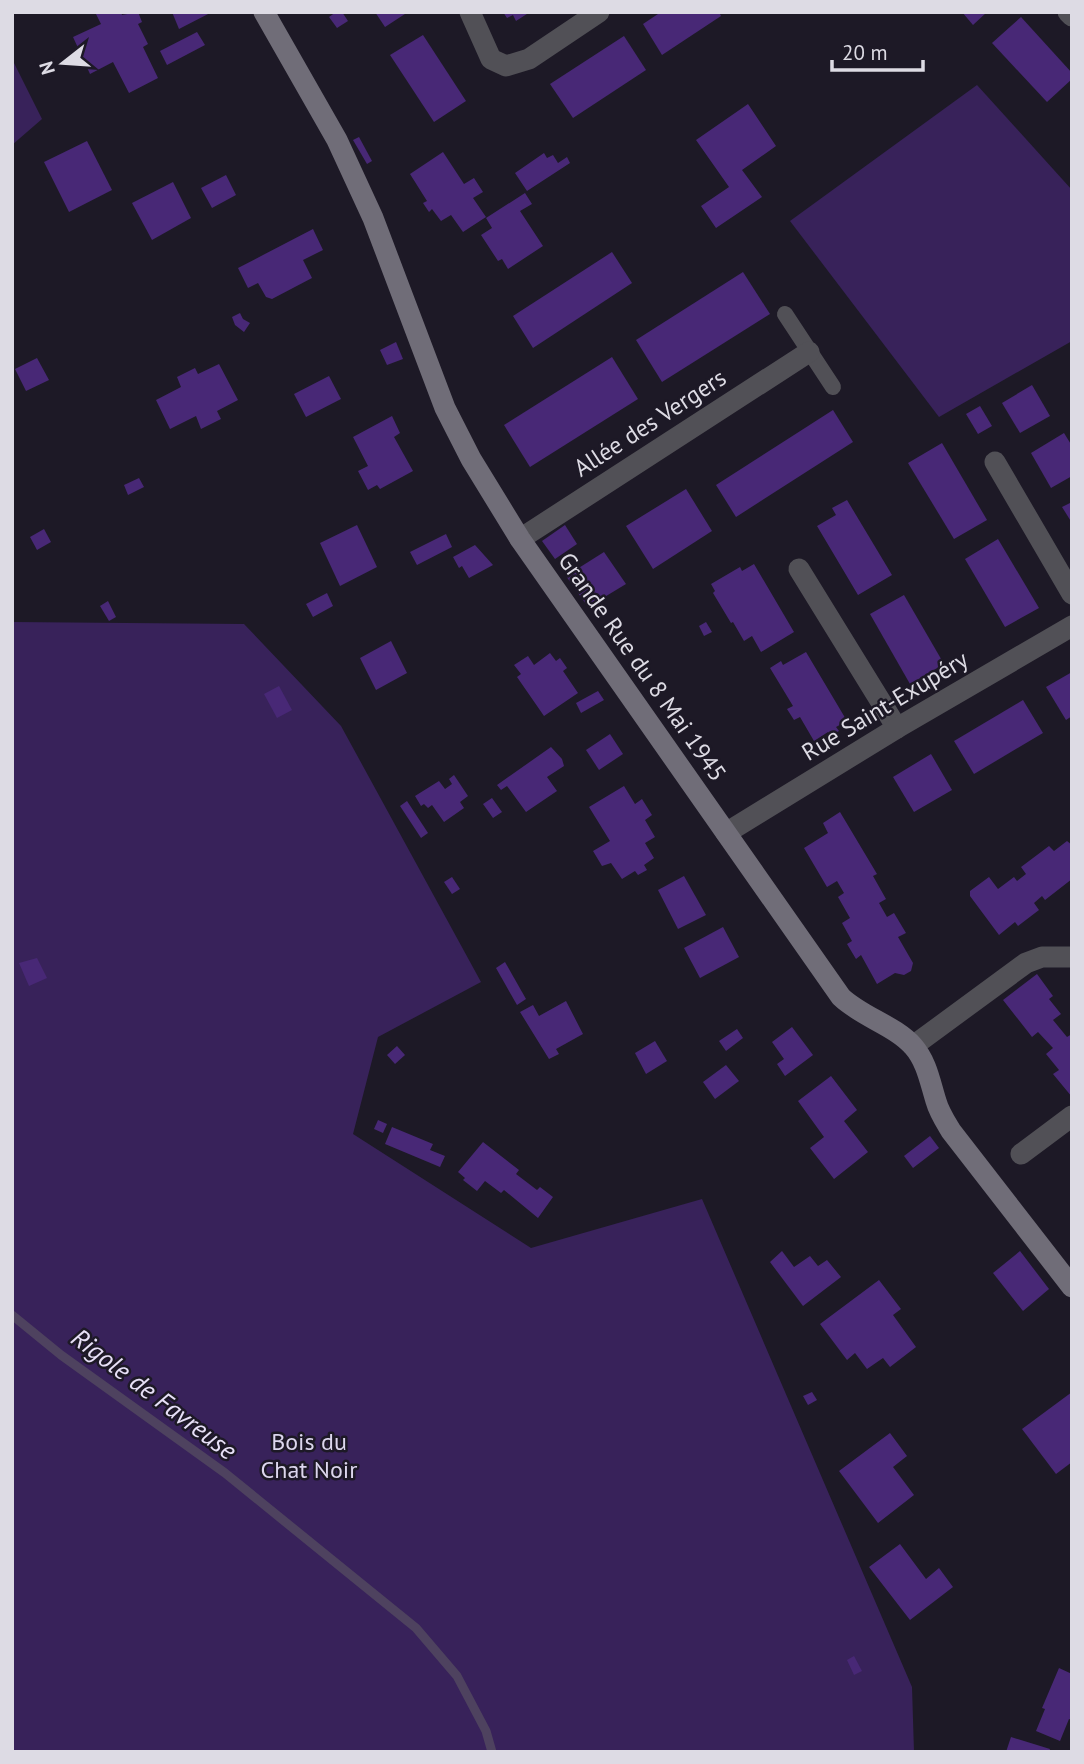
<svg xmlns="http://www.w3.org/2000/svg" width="1084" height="1764" font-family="'PT Sans',sans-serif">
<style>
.green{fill:#38225a}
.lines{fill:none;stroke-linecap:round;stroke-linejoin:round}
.stream{stroke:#4e425f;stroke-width:9}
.building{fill:#482876}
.lane{stroke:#515056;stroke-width:16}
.street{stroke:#515056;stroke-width:21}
.secondary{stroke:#706d78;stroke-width:21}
.labels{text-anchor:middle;stroke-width:5;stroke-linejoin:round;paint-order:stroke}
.street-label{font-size:24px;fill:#dddbe4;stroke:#1d1926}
.park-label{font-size:24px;fill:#dcd6ed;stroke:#1d1926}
.water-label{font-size:26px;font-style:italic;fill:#e7e0f7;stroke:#1d1926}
</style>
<rect width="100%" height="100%" fill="#1d1926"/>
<g class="green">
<path d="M12,59L42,119L12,145Z"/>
<path d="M977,85L1072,190V341L939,417L790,221Z"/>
<path d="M12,622L244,624L341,726L481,982L378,1037L353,1134L531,1248L702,1199L912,1687L914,1752H12Z"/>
</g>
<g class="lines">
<path class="stream" d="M12,1315L61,1355L225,1473L416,1628L457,1676L486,1731L492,1752"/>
</g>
<g class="building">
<path d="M95,12H121L122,15L138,12L142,22L138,24L148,44L143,47L158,78L129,93L113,62L90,74L73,37L101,24Z"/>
<path d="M172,12H212L179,29Z"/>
<path d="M336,12H342L348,21L337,28L329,17Z"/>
<path d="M375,12H408L385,27Z"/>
<path d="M503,12H530L516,21L513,15L507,18Z"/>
<path d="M661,12H719L721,16L662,55L643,24Z"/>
<path d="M962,12H987L973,25Z"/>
<path d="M1021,17L1072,73V79L1047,102L992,43Z"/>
<path d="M197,32L205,45L167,65L160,51Z"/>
<path d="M423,35L466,101L434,122L390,55Z"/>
<path d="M624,36L646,70L573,118L550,84Z"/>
<path d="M748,104L776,146L742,170L762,197L716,228L701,206L729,187L696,140Z"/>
<path d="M359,137L372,161L367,164L353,140Z"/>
<path d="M87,141L112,190L69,212L44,162Z"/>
<path d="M443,152L464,184L474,178L483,192L473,198L486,217L463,232L451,215L441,221L432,209L429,212L423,203L427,201L410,174Z"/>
<path d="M544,153L547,158L553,155L558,163L567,157L570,163L527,191L515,173Z"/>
<path d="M226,175L236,195L212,208L201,188Z"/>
<path d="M173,182L191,218L152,240L132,203Z"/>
<path d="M525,193L532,204L520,211L543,246L508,269L502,259L498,261L481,235L492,228L486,218Z"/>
<path d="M313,229L323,250L303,260L312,278L272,299L266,297L258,283L248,288L238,268Z"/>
<path d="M612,252L632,283L533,348L513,316Z"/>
<path d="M743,272L770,314L662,382L636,340Z"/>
<path d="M240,313L243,319L250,323L244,332L235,325L232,317Z"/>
<path d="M396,342L403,359L387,365L380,350Z"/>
<path d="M612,357L638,399L530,467L504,425Z"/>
<path d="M37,358L49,380L26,391L15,369Z"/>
<path d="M219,364L238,400L217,411L221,419L201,429L196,416L170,429L156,400L181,387L177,377L195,368L198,374Z"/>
<path d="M329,376L341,399L306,417L294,394Z"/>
<path d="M1032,385L1050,416L1020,433L1002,403Z"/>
<path d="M980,406L992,426L978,434L966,414Z"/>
<path d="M833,410L853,442L736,517L716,485Z"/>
<path d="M392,416L400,433L394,437L413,471L380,489L377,485L368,490L358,471L368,466L353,437Z"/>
<path d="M1064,433L1072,446V476L1051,488L1031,453Z"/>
<path d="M942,443L987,520L954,539L908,463Z"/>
<path d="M139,478L144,487L128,495L124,485Z"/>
<path d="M686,489L712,531L653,569L626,526Z"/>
<path d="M847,500L892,575L858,595L817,526L836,515L832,508Z"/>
<path d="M1072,502V523L1062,507Z"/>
<path d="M357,525L377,567L340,586L320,543Z"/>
<path d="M565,525L577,544L555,559L542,541Z"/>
<path d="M44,529L51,542L37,550L30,537Z"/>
<path d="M446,534L452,547L417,565L410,552Z"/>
<path d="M998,539L1039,608L1005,627L965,559Z"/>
<path d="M475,545L493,565L469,578L462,566L459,568L453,557Z"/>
<path d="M604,552L626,584L588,607L566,576Z"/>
<path d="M754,564L794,632L761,652L752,636L744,641L733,622L731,623L713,593L715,591L711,584L740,567L742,571Z"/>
<path d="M327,593L333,606L313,617L306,604Z"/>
<path d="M904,595L944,664L910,684L870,614Z"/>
<path d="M108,601L116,617L109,621L100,606Z"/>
<path d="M706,622L712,632L704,636L699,626Z"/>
<path d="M391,641L407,673L376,690L360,658Z"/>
<path d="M806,652L847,721L836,727L839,731L830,736L828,732L814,741L800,717L794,720L787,709L793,706L770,668L781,661L783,665Z"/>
<path d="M550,653L556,661L560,658L567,668L563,671L578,693L544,716L517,677L521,674L514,665L528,656L534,665Z"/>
<path d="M1072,672V716L1066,720L1046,687Z"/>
<path d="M279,686L292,710L277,718L264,694Z"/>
<path d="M598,691L604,700L581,713L576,703Z"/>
<path d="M1023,700L1043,733L974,774L954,741Z"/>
<path d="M610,734L623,754L599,770L586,750Z"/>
<path d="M551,747L562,759L564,766L547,777L557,791L526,812L507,786L501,790L497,785Z"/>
<path d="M931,754L952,790L914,812L893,777Z"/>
<path d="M454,775L468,796L460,802L464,808L444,822L432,805L428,808L424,804L421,806L415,796L439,781L445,789L452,784L449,779Z"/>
<path d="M624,786L635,804L642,799L652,815L645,820L655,837L645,843L654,858L644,865L647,870L638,875L635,871L622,879L611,863L602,866L593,851L610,841L589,807Z"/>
<path d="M492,798L502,812L493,818L483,804Z"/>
<path d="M407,801L428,833L421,838L400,806Z"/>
<path d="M840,812L877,874L873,876L886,899L879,903L887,917L894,913L906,933L898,937L913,963L911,971L904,975L895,973L877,984L861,955L856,959L847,944L852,941L842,923L850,918L838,897L844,893L837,881L827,887L804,848L828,833L823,823Z"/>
<path d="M1067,841L1072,845V879L1045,900L1042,896L1034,903L1039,910L1018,926L1015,922L999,935L970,896V891L989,877L998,889L1014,877L1017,881L1026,874L1021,867L1049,846L1054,851Z"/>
<path d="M684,876L706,915L678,929L658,890Z"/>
<path d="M452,877L460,889L452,894L444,882Z"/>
<path d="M723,927L739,957L700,978L684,948Z"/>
<path d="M37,958L47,978L29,986L19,963Z"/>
<path d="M505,962L526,999L517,1005L496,968Z"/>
<path d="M1037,974L1053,996L1049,999L1061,1014L1053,1020L1067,1037L1072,1034V1097L1053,1074L1059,1070L1046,1054L1053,1048L1038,1032L1032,1037L1003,1000Z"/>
<path d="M566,1001L583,1034L556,1049L559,1054L549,1059L520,1012L533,1005L539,1016Z"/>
<path d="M792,1027L813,1055L785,1076L777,1064L784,1059L772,1042Z"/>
<path d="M737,1029L743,1038L726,1051L719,1041Z"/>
<path d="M655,1041L667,1061L646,1074L635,1053Z"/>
<path d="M397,1046L405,1055L395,1064L387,1055Z"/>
<path d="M726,1065L739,1081L715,1099L703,1082Z"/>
<path d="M831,1076L857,1110L844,1121L868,1152L834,1179L810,1148L824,1137L798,1101Z"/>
<path d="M378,1120L387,1124L383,1133L374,1129Z"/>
<path d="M392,1127L433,1144L430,1150L445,1156L440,1167L385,1144Z"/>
<path d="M930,1136L939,1148L913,1168L904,1156Z"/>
<path d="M483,1142L519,1170L516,1174L537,1190L540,1187L553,1197L538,1218L504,1190L501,1193L485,1181L477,1191L463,1180L465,1178L458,1172Z"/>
<path d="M782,1251L794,1267L810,1256L818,1266L827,1260L841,1277L803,1306L770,1262Z"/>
<path d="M1020,1251L1049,1289L1023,1311L993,1273Z"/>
<path d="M879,1280L901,1309L893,1315L916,1347L890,1367L883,1358L867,1369L855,1353L847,1360L820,1324Z"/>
<path d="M812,1392L817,1400L808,1405L803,1396Z"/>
<path d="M1072,1392V1462L1056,1474L1022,1429Z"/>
<path d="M890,1433L907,1456L893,1467L914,1495L878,1523L839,1471Z"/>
<path d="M900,1544L926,1579L939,1568L953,1587L910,1620L869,1567Z"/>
<path d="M854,1656L862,1671L854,1675L847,1660Z"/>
<path d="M1059,1668L1072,1674V1720L1069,1719L1060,1741L1036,1731L1045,1709L1042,1708Z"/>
<path d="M1011,1737L1050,1749L1049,1752H1006Z"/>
</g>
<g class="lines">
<path class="lane" d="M785,314L833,387"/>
<g class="street">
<path d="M470,12L491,59L506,66L529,59L599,12"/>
<path d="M1068,12L1072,16"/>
<path d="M995,462L1072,594"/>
<path d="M520,539L809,352"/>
<path d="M799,569L897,728"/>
<path d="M726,833L897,728L1072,626"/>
<path d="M913,1046L1026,963L1042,957H1072"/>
<path d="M1021,1154L1072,1116"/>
</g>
<path class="secondary" d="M264,12L337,140L373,218L445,408L471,459L520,539L841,997C862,1017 894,1025 913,1046C927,1062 930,1082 936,1101C939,1112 945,1121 951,1131L1072,1287"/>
</g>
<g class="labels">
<g class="street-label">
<text transform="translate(650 423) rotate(-33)" y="8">Allée des Vergers</text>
<text transform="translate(642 667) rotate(55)" y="8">Grande Rue du 8 Mai 1945</text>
<text transform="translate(885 706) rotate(-31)" y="8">Rue Saint-Exupéry</text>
</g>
<g class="park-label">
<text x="309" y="1450">Bois du<tspan x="309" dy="28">Chat Noir</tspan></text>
</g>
<g class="water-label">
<text transform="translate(154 1394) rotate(37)" y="9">Rigole de Favreuse</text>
</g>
</g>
<rect width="1084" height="1764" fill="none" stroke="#dddbe4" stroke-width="28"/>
<g transform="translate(63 63) rotate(253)" stroke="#1d1926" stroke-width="5" paint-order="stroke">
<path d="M0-5L12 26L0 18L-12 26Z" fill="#dddbe4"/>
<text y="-10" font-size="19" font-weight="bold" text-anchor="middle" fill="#dddbe4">N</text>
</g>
<path d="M832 60v10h91v-10" fill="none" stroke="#dddbe4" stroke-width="3.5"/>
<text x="842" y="60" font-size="21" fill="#dddbe4" stroke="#1d1926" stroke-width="5" paint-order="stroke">20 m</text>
</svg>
